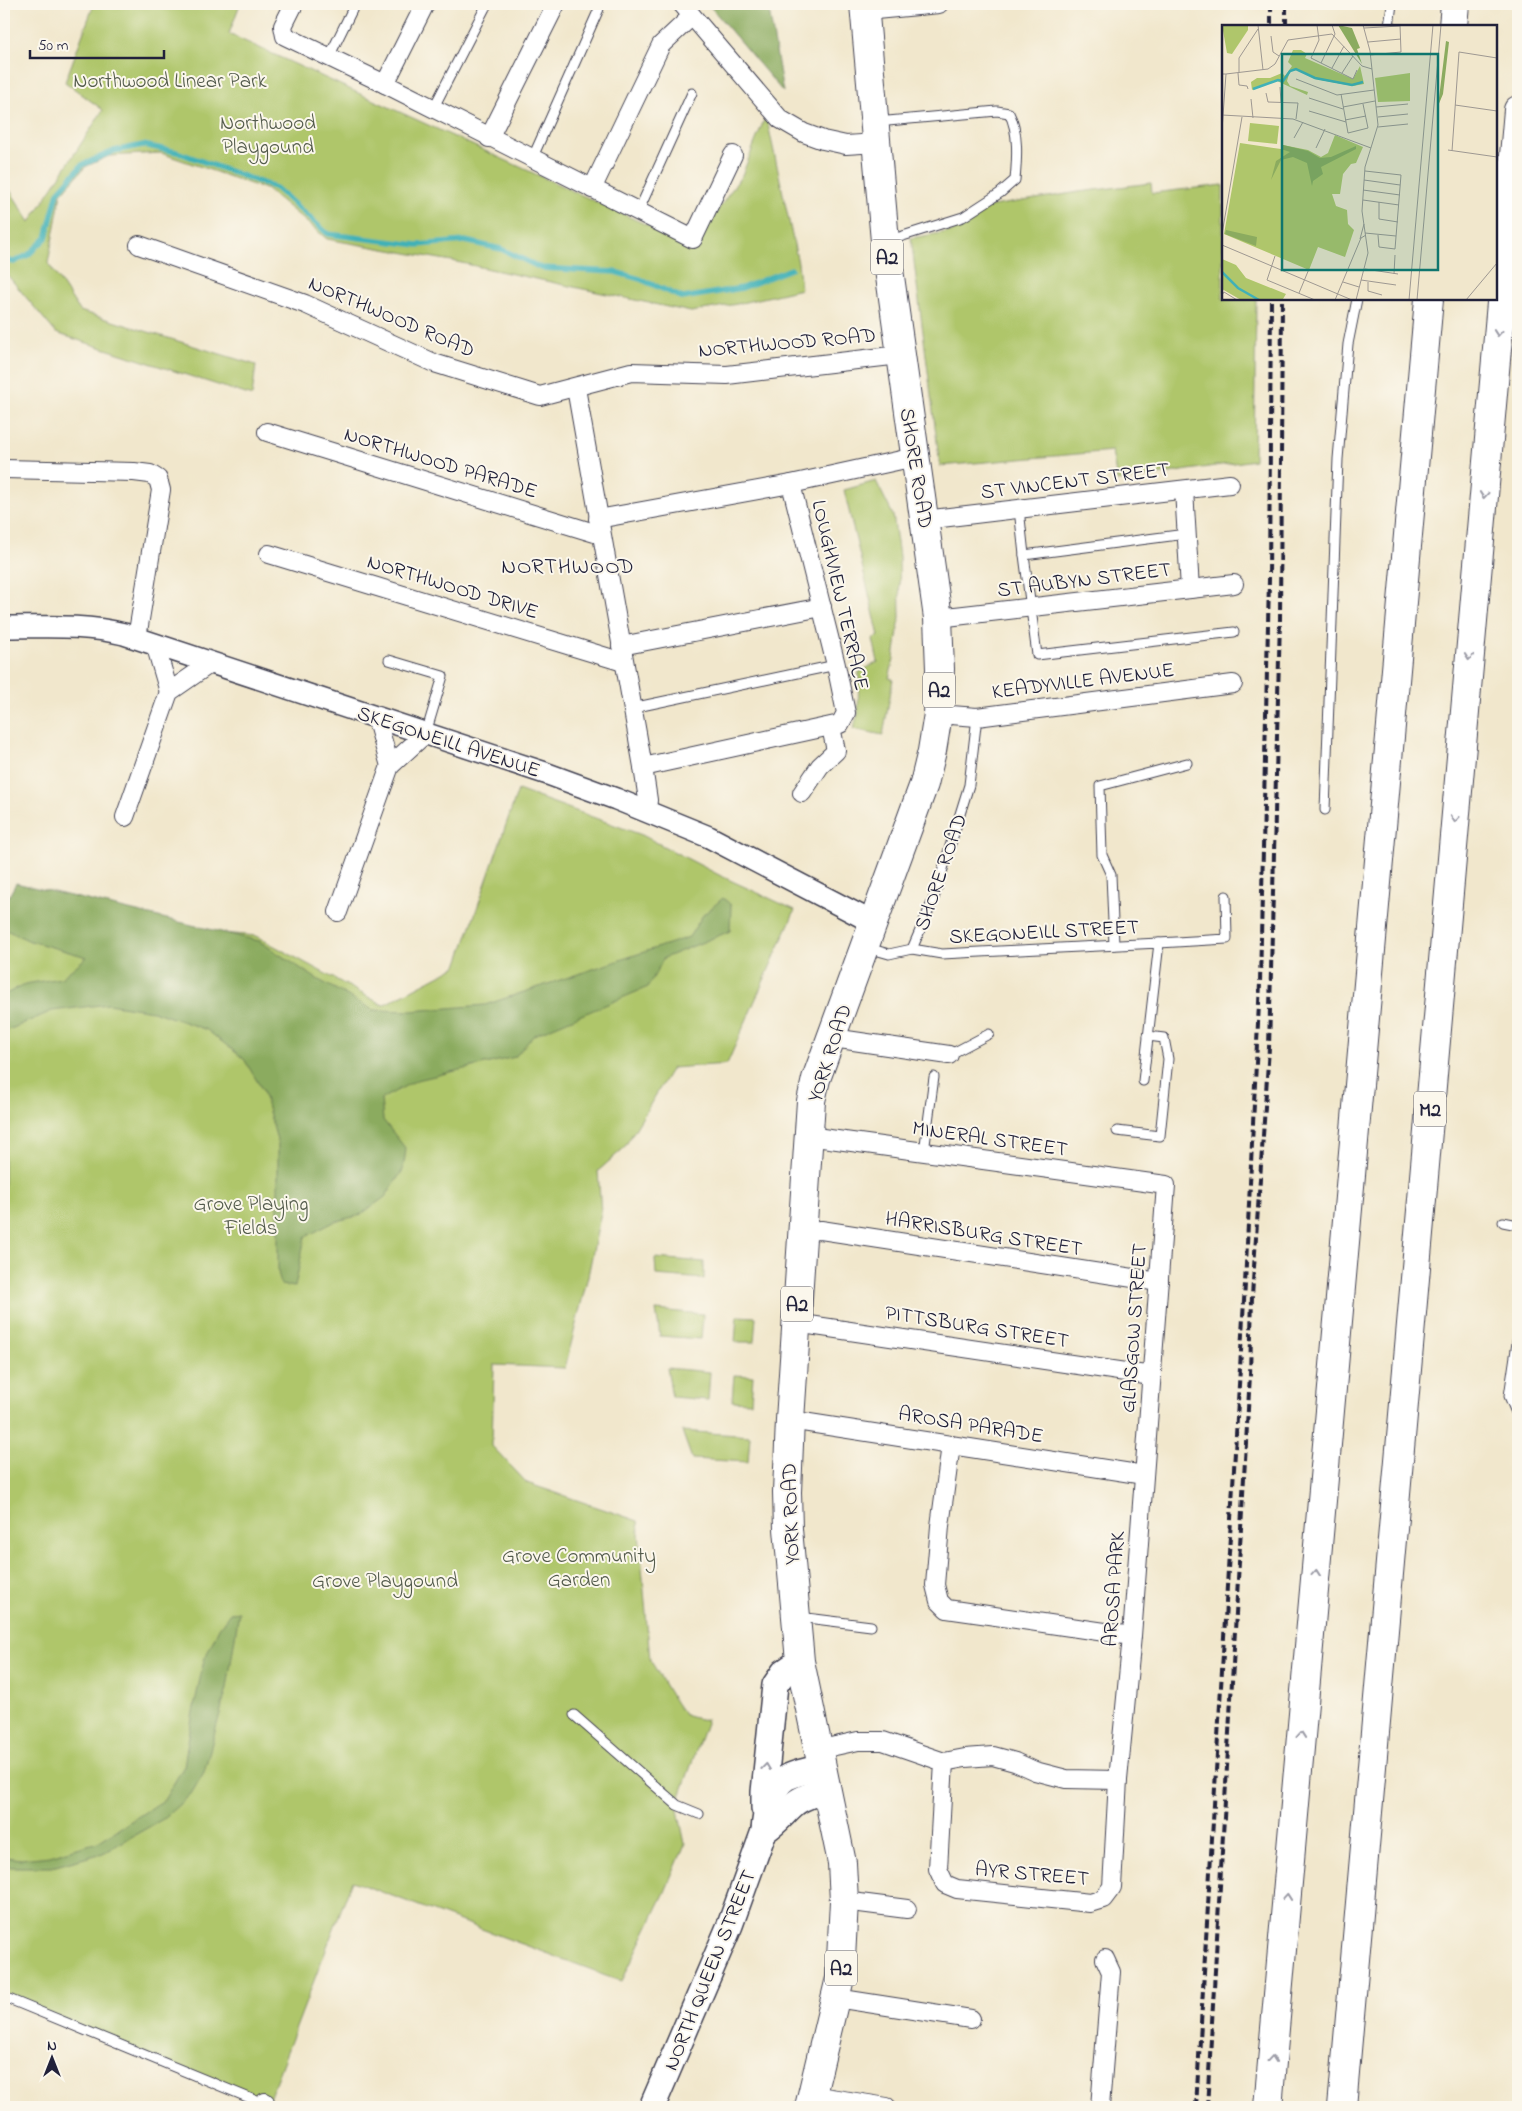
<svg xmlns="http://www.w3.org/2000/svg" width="1522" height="2111" font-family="'Indie Flower',sans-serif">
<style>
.green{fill:#afc66b;stroke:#687453}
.forest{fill:#8bab5f;stroke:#56664d}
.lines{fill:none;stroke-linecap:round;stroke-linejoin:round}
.stream{stroke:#41b1b7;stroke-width:5.5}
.service-casing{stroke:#414051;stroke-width:11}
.minor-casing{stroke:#414051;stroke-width:20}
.tertiary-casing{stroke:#414051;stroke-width:24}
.secondary-casing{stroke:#414051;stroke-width:28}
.primary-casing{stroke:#414051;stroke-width:30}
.motorway-casing{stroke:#414051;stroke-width:30}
.service{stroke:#fff;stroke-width:9}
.minor{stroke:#fff;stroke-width:18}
.tertiary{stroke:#fff;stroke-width:21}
.secondary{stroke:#fff;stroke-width:25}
.primary{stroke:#fff;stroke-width:28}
.motorway{stroke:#fff;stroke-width:28}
.rail{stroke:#22223b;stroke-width:4;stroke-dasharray:8 4;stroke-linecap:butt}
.oneway{stroke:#9c9ca7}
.labels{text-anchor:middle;stroke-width:4;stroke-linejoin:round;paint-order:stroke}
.shield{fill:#fbf7ec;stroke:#636270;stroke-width:1}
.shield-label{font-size:20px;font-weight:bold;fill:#22223b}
.park-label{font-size:21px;fill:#535b4c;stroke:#fbf7ec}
.street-label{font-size:21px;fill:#22223b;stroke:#fbf7ec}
.neighbourhood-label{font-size:22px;letter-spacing:1px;fill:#22223b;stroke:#fbf7ec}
.inset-river{fill:none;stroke:#41b1b7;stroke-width:2.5}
.inset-road{fill:none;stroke:#9e9892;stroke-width:1}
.view{fill:#0f766e;fill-opacity:0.15;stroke:#0f766e;stroke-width:2.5}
.inset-edge{fill:none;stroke:#22223b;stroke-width:2.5}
</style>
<rect width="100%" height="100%" fill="#fbf7ec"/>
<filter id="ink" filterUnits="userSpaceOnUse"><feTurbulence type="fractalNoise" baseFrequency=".02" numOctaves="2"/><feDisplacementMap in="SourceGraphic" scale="10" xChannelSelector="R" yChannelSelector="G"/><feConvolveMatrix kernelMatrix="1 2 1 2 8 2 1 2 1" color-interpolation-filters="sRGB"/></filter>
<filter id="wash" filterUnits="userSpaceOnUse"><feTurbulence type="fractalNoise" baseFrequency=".0096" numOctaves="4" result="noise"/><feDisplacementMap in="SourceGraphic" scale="20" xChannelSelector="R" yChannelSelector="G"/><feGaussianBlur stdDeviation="1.12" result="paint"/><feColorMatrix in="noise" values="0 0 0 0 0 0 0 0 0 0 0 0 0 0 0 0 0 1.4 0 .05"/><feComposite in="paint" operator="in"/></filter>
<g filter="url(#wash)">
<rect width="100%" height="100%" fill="#f1e7cc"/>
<g class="green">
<path d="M94,4H240L229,34L693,246L742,175L766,115L798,263L801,289L737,304L691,312L452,261L327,239L268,190L161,153L109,156L85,167L61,194L48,263L80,311L256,365L252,396L56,333L4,271V181L30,222L103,110L65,82Z"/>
<path d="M1151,183L1152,193L1223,185V299H1256L1254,460L1117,481L1112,451L940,466L911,238L953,231L986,207L1079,192Z"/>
<path d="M876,481L893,515L899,556L900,617L894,659L889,678L893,679L883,735L853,729L858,714L859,672L878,662L873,639L879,636L844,490Z"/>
<path d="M518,790L642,835L721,876L795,910L727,1064L672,1068L624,1148L598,1171L601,1212L588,1276L565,1368L494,1365L492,1446L527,1483L638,1521L650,1660C658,1671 678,1712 687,1716C693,1718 700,1719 707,1720L677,1805L685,1844L665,1892L622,1981L352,1881L267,2104L4,1998V905L181,929L256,936L383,1005L457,966Z"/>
<path d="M655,1258L704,1262V1279L656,1275Z"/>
<path d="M656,1310L703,1314L701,1339L660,1336Z"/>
<path d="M737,1316L756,1317L754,1342H735Z"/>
<path d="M667,1368L710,1372L708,1400L672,1397Z"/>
<path d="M734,1375L753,1376L751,1402L732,1401Z"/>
<path d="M682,1431L750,1436L748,1462L692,1459Z"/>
</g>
<g class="forest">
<path d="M708,4H745L746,7L768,4L783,92Z"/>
<path d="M16,883L259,941L317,979L373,1010L411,1011L485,1005L689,937L703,915L723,898L731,905L730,931L664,958L648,987L534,1035L515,1057L417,1080L381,1099L383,1120L406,1149L403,1170L385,1197L360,1215L334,1222L305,1237L295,1287L281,1285L278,1272V1143L263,1091L244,1059L207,1030L153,1011L108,1004L52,1011L4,1032V995L25,984L61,978L87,957L30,941L4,929V905Z"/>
<path d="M239,1612L227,1688L204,1772L191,1794L163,1819L103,1853L52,1867H4V1857L21,1859L50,1856L98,1842L164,1800L184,1766L193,1712L204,1660L219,1628L230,1613Z"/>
</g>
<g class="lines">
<path class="stream" d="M4,260L14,262L28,255L46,238L58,192L82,165L114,151L143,145L177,152L276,188L328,234L418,245L465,241L501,249L541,268L615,272L640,279L683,298L742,288L791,269"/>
</g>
</g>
<g filter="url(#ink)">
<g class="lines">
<defs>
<g id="service">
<path d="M1389,26L1392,4"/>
<path d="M329,57L355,4"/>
<path d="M433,109L487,4"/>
<path d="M877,122L997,111L1009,113C1019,132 1017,159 1015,180L1000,193L963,217L887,241"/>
<path d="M532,159L599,9L595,4"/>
<path d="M638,212L692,93"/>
<path d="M1019,509L1024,555"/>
<path d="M1186,534L1024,555L1037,655L1234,632"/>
<path d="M389,660L443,676L426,733"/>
<path d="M632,708L836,665"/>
<path d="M1325,810L1338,459L1348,344L1357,299"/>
<path d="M1159,943L1227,939L1226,896"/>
<path d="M1114,945L1111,875L1102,855L1100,786L1187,763"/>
<path d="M868,948L889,954L912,949L934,898L969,785L977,717"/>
<path d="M912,949L942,954L1159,943L1143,1081"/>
<path d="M949,1055L989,1034"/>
<path d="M1117,1131L1160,1136L1168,1059L1164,1038L1148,1036"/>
<path d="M924,1152L934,1077"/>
<path d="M1503,1222L1518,1225"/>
<path d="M1518,1336L1509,1396L1515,1410H1518"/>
<path d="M799,1617L871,1626"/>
<path d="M574,1715L677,1805L699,1814"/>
<path d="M4,1997L264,2104"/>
</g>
<g id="minor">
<path d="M294,4L283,26L285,36L385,84L693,239L733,155"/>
<path d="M682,4L780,119L804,133L823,140L846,145L877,143"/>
<path d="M865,11L939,4"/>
<path d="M385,84L425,4"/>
<path d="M489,138L556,4"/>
<path d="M592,189L661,45L692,16"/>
<path d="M139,245L305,304L434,363L540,396L631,372L727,375L900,355"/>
<path d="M576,388L643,767L648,800L647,811"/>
<path d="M267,432L601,535"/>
<path d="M4,469L134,472L150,474L158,479L161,490L137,638"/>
<path d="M1184,490L1190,589"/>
<path d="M598,519L791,484L915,457"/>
<path d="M924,520L1230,484"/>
<path d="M269,554L623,662"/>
<path d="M938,618L1234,584"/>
<path d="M155,644L169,692"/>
<path d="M621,646L822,607"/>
<path d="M938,714L977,717L1233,684"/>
<path d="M376,717L390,766"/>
<path d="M643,767L840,724L846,713L836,665L791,484"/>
<path d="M802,793L820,766L836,751L831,727"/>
<path d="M125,817L169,692L211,663"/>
<path d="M338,912L390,766L425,734"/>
<path d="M833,1038L949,1055"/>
<path d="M808,1136L1166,1185L1132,1636L1118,1780L1112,1887L1103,1899L1090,1903L957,1889L945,1884L938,1869L944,1762"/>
<path d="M802,1231L821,1230L1159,1282"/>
<path d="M796,1323L1152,1376"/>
<path d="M790,1420L1144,1475"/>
<path d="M951,1445L940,1526L935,1585L939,1601L947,1609L1132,1636"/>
<path d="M817,1750L858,1741H883L944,1762L965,1758L993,1756L1015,1762L1035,1771L1066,1779L1118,1780"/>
<path d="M844,1901L907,1909"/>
<path d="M836,1998L971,2019"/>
<path d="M812,2095L887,2107"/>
<path d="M262,2107L265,2102"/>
<path d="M1100,2107L1111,1972L1105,1959"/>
</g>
<path id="tertiary" d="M4,627C43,627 86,624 124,634L545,773L616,799L709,837L874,923"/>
<g id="secondary">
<path d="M764,1808V1792L775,1685L784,1672L800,1661"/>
<path d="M764,1831C777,1823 782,1815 793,1805C801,1797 815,1794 825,1790"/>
<path d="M652,2107L730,1925L764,1831C765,1814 770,1788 786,1778C796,1772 810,1771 821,1767"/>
</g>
<path id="primary" d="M809,2107L840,1978L844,1901L842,1863L800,1661L788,1529L787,1492L790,1420L811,1101L816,1079L924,784L932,751L938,714L940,669L938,618L885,241L864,4"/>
<g id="motorway">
<path d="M1453,26L1455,4"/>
<path d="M1268,2107L1429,299"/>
<path d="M1342,2107L1518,110"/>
</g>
</defs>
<use href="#service" class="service-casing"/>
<use href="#minor" class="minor-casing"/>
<use href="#tertiary" class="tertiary-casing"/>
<use href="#secondary" class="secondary-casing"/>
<use href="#primary" class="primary-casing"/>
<use href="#motorway" class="motorway-casing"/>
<use href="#service" class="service"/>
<use href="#minor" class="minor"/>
<use href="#tertiary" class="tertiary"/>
<use href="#secondary" class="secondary"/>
<use href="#primary" class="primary"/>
<use href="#motorway" class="motorway"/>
<g class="rail">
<path d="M1271,4V26"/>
<path d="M1286,26V4"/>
<path d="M1196,2107L1245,1284L1260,983L1269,580L1271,299"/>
<path d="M1207,2107L1250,1375L1252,1296L1269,1048L1280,619L1282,299"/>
</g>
</g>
<defs><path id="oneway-chevron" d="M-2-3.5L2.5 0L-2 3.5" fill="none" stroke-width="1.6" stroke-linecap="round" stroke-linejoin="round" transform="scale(1.25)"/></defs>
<g class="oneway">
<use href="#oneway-chevron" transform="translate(1498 333) rotate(95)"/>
<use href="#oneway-chevron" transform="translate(1484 495) rotate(95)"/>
<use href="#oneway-chevron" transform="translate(1469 657) rotate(95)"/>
<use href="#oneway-chevron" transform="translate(1455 819) rotate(95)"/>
<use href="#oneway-chevron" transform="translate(1316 1573) rotate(-85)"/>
<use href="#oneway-chevron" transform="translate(1301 1735) rotate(-85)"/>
<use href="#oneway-chevron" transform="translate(766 1767) rotate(-84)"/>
<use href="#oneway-chevron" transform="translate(1287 1897) rotate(-85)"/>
<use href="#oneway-chevron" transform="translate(1272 2059) rotate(-85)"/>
</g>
</g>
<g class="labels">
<g class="shield">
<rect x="871" y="239.5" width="32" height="35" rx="4"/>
<rect x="923" y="672.5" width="32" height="35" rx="4"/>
<rect x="1414" y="1091.5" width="32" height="35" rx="4"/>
<rect x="781" y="1286.5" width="32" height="35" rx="4"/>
<rect x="825" y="1950.5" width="32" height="35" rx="4"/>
</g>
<g class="shield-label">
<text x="887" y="264">A2</text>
<text x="939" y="697">A2</text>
<text x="1430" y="1116">M2</text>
<text x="797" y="1311">A2</text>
<text x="841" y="1975">A2</text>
</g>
<g class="park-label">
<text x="170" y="87">Northwood Linear Park</text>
<text x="268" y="129">Northwood<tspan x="268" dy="24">Playgound</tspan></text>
<text x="251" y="1210">Grove Playing<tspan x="251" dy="24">Fields</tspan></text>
<text x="579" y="1562">Grove Community<tspan x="579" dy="24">Garden</tspan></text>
<text x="385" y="1587">Grove Playgound</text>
</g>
<g class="street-label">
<text transform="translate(392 316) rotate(23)" y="7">NORTHWOOD ROAD</text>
<text transform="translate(787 342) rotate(-5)" y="7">NORTHWOOD ROAD</text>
<text transform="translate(441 462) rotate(17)" y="7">NORTHWOOD PARADE</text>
<text transform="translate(917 468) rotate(81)" y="7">SHORE ROAD</text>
<text transform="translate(1075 480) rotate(-7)" y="7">ST VINCENT STREET</text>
<text transform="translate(1084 579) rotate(-7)" y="7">ST AUBYN STREET</text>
<text transform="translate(453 586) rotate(17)" y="7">NORTHWOOD DRIVE</text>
<text transform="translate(841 595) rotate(77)" y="7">LOUGHVIEW TERRACE</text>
<text transform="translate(1083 680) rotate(-7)" y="7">KEADYVILLE AVENUE</text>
<text transform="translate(449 741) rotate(18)" y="7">SKEGONEILL AVENUE</text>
<text transform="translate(940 872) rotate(-71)" y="7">SHORE ROAD</text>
<text transform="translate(1044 931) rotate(-3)" y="7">SKEGONEILL STREET</text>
<text transform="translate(829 1053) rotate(-72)" y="7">YORK ROAD</text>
<text transform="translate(990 1138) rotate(8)" y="7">MINERAL STREET</text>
<text transform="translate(984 1233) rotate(9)" y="7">HARRISBURG STREET</text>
<text transform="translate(977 1326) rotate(9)" y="7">PITTSBURG STREET</text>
<text transform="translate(1133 1328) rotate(-86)" y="7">GLASGOW STREET</text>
<text transform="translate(971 1424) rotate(9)" y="7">AROSA PARADE</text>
<text transform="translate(790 1514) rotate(-92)" y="7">YORK ROAD</text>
<text transform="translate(1113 1589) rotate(-86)" y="7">AROSA PARK</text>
<text transform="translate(1032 1873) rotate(5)" y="7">AYR STREET</text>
<text transform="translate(709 1970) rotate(-68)" y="7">NORTH QUEEN STREET</text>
</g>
<g class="neighbourhood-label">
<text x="568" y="573">NORTHWOOD</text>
</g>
</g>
<g transform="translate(1222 25)">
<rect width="275" height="275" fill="#f1e7cc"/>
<path d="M0,0H26V5L10,29L5,28ZM71,25H79L85,29L83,33L131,54L138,41L142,59L131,61L93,54L76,45L68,46L65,56L68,61L86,67L85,70L53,55L30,65L29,57L35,53H48L60,48L63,51L70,41L66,37ZM188,48V76L156,77L153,53ZM28,98L57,101L55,119L26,116ZM113,110L141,122L134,138L129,139L121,149L118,169H110L114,181L125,185L126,199L132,205L123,232L96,222L87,245L2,209L18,118L59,124L61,120L86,125L99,132L106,128ZM0,234L14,240L24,253L64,269L61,274L19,275L0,264Z" fill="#afc66b"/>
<path d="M116,0L130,3L138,23L135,24L140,39ZM224,16L227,17L221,69L216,81ZM61,120L86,126L98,133L109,132L134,121V124L99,142L101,149L91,156L90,161L85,138L71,132L59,135L49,155L54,136L68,127L59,124ZM4,205L35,212L34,221L3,209Z" fill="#8bab5f"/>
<path class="inset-river" d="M31,64L56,55L61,56L68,46L74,44L93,53L130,60L141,57M0,247L16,263L37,275"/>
<path class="inset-road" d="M36,0L41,45M95,0L97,15L89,33L131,54L135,45M142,3L178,1M49,11L51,27L57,31M146,17L179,14M148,30L179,27L178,0M99,38L113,9L110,0M110,43L122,21M16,48L17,60L25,61L26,64M17,48V33L36,4M120,48L131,31M0,49H4L0,105M4,49L46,44L53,39L66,15L110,9L140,41L150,44M74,54L115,70L152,65M58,62L59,77M44,68L46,77L76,78L74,94M119,69L126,108M87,73L121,84M29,74L31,93M233,80L275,86M121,82L153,76M154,82L186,79M87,86L124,97M0,90L71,94L149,123M156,92L186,89M123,95L144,91M156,102L186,99M126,108L146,103L141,79M72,113L81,97M94,123L103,104M226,125L275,132M230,126L237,27L275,33M143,146L179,150L173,224L157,222L156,210M142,155L178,160M141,165L178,170M141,175L177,180M157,177V194L176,197M143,208L174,211M0,209L20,92M138,214L142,199M0,220L130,275M53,231L45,255L93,275M143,244L176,249M172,249L173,230M139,255L174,260M121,257L137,262M146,257V266L160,270M77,268L87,244M0,270L2,267L15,275M113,275L139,213L144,210M134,275L146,228L140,186L143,142L156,100L148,26L141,0M187,275L211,0M195,275L219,0M244,275L275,238"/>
<path class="view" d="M60,29H216V245H60Z"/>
<rect width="275" height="275" class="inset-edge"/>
</g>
<rect width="1522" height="2111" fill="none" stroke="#fbf7ec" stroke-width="20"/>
<g transform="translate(52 2058)" stroke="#fbf7ec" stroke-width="4" paint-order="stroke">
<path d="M0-4L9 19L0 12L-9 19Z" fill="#22223b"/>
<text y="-8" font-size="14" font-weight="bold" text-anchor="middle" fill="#22223b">N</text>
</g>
<path d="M30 50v8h134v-8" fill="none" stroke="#22223b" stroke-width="2.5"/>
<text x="38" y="50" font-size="15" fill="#22223b" stroke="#fbf7ec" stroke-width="4" paint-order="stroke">50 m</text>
</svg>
